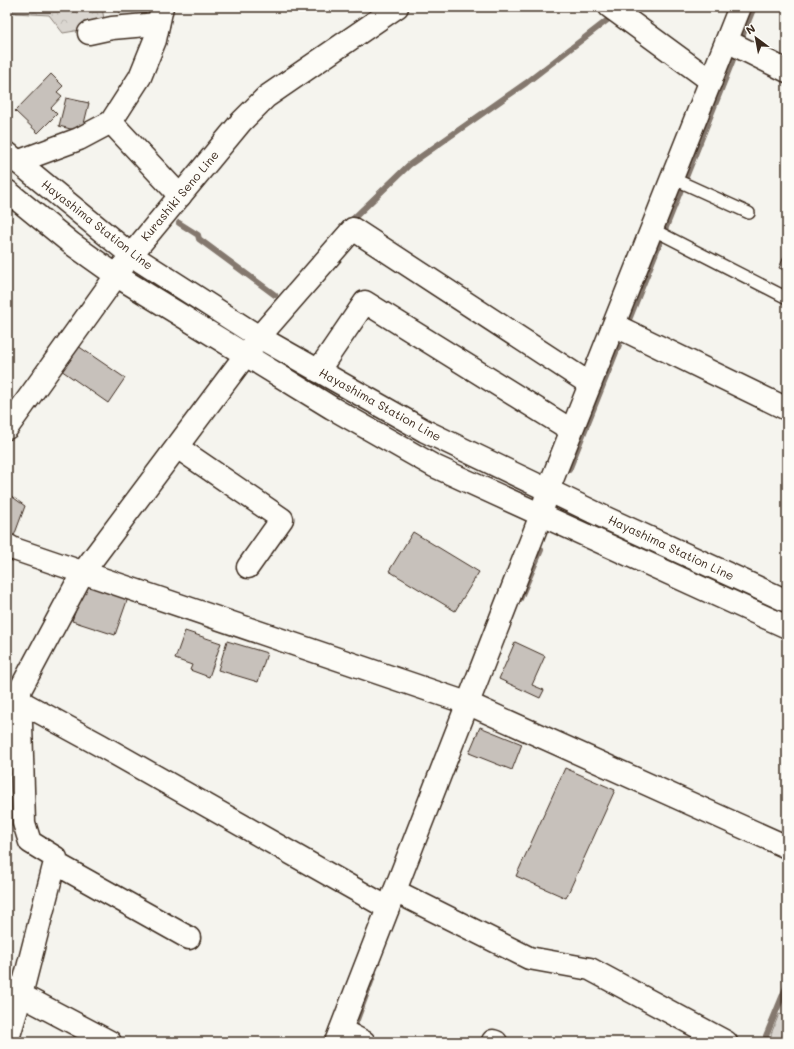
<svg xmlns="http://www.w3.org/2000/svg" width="794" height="1049" font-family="Mali,sans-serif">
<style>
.grass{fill:url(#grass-tufts);stroke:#8a8077}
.forest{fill:url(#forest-crowns);stroke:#8a8077}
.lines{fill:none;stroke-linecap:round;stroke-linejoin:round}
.stream{stroke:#84786e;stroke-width:6}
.building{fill:#c7c1bb;stroke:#3b2a1e}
.service-casing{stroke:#3b2a1e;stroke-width:14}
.minor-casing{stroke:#3b2a1e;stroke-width:25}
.tertiary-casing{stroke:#3b2a1e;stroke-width:25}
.secondary-casing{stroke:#3b2a1e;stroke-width:25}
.service{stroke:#fdfcf7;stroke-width:11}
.minor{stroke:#fdfcf7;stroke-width:22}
.tertiary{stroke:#fdfcf7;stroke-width:22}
.secondary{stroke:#fdfcf7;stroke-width:22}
.labels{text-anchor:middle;stroke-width:4;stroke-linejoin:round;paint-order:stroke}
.street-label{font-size:12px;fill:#3b2a1e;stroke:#fdfcf7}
</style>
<defs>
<pattern id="grass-tufts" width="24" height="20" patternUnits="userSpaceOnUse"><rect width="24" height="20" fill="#dad6d0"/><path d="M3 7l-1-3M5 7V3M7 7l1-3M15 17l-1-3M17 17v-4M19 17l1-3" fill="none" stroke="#bcb8b2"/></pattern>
<pattern id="forest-crowns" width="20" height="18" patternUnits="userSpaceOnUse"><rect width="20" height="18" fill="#dad6d0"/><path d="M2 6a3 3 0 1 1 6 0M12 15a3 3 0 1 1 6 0" fill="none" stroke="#bcb8b2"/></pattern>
</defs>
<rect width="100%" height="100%" fill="#f5f4ee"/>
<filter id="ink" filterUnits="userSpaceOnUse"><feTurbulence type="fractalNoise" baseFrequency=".025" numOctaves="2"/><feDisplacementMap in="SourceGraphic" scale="8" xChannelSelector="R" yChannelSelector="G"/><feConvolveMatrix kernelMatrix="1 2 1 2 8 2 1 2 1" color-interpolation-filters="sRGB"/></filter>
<g filter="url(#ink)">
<path class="grass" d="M779,1014L787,1017V1042H773L771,1034Z"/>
<g class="forest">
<path d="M7,7H102L105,26L63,33L49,15L15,13L7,9Z"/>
<path d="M119,7H156L151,16L120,19Z"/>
</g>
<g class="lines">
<g class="stream">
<path d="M354,218L409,165L526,83L614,15"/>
<path d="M179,223L198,235L199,239L275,295"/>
<path d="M569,470L754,7"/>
<path d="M520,599L541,550"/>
<path d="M355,1025L374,974"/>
<path d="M768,1042L766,1036L787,985"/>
</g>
</g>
<g class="building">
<path d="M51,74L63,86L57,92L62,96L51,108L57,114L38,133L15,111Z"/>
<path d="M66,98L89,103L82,132L59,126Z"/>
<path d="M7,215L11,219L7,224Z"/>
<path d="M787,250V271L779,268Z"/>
<path d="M78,346L125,378L108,403L61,370Z"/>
<path d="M7,493L25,506L14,536L7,531Z"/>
<path d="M413,532L479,572L455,611L389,571Z"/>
<path d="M86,581L129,595L115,635L72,621Z"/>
<path d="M185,631L221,643L209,677L190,670L192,665L175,659Z"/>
<path d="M227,641L267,653L258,682L218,670Z"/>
<path d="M515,642L545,656L532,685L544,690L540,698L499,679Z"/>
<path d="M480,727L522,744L512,770L469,753Z"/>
<path d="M565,768L615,790L566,898L516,876Z"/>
</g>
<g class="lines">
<defs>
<g id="service">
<path d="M672,178L749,213"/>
<path d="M652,229L787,298"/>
</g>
<g id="minor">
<path d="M610,7L711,81"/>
<path d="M89,33L112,28L158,24"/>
<path d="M727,41L787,71"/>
<path d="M111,122L180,196"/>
<path d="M17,162L79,139L111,122L140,77L155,40L162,7"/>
<path d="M614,325L787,409"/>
<path d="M318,371L365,302L571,430"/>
<path d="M177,447L282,519L248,567"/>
<path d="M21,702L100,745L388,908"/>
<path d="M55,863L189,938"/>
<path d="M395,891L529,958L590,969L726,1042"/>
<path d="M7,986L21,995L110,1042"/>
<path d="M341,1030L364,1042"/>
<path d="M7,1042L21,995L56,858L30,842L24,823L20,690L83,572L259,337L353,229L590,384"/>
<path d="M336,1042L541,515L548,490L740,7"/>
<path d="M493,1042V1041L496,1042"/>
</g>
<path id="tertiary" d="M7,545L14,549L467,703L787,847"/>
<g id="secondary">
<path d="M7,153L131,255L259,337L425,431L608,519L787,601"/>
<path d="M7,191L72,244L117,276L332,408L434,466L787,627"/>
<path d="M7,428L131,255L241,122L266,97L397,7"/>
</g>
</defs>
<use href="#service" class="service-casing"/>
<use href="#minor" class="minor-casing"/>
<use href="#tertiary" class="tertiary-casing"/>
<use href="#secondary" class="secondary-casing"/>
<use href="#service" class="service"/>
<use href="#minor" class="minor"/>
<use href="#tertiary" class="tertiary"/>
<use href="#secondary" class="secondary"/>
</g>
</g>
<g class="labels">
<g class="street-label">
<text transform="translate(180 196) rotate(-50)" y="4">Kurashiki Seno Line</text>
<text transform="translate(97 225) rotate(38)" y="4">Hayashima Station Line</text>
<text transform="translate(380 405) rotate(29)" y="4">Hayashima Station Line</text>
<text transform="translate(671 548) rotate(25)" y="4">Hayashima Station Line</text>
</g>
</g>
<rect width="794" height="1049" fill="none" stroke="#fdfcf7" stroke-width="24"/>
<rect x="12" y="12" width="770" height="1025" fill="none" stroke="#3b2a1e" stroke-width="1.5" filter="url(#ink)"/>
<g transform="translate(756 38) rotate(328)" stroke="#fdfcf7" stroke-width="3" paint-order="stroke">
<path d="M0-3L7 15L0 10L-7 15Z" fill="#3b2a1e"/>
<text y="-6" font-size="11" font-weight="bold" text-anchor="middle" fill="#3b2a1e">N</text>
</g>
</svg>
